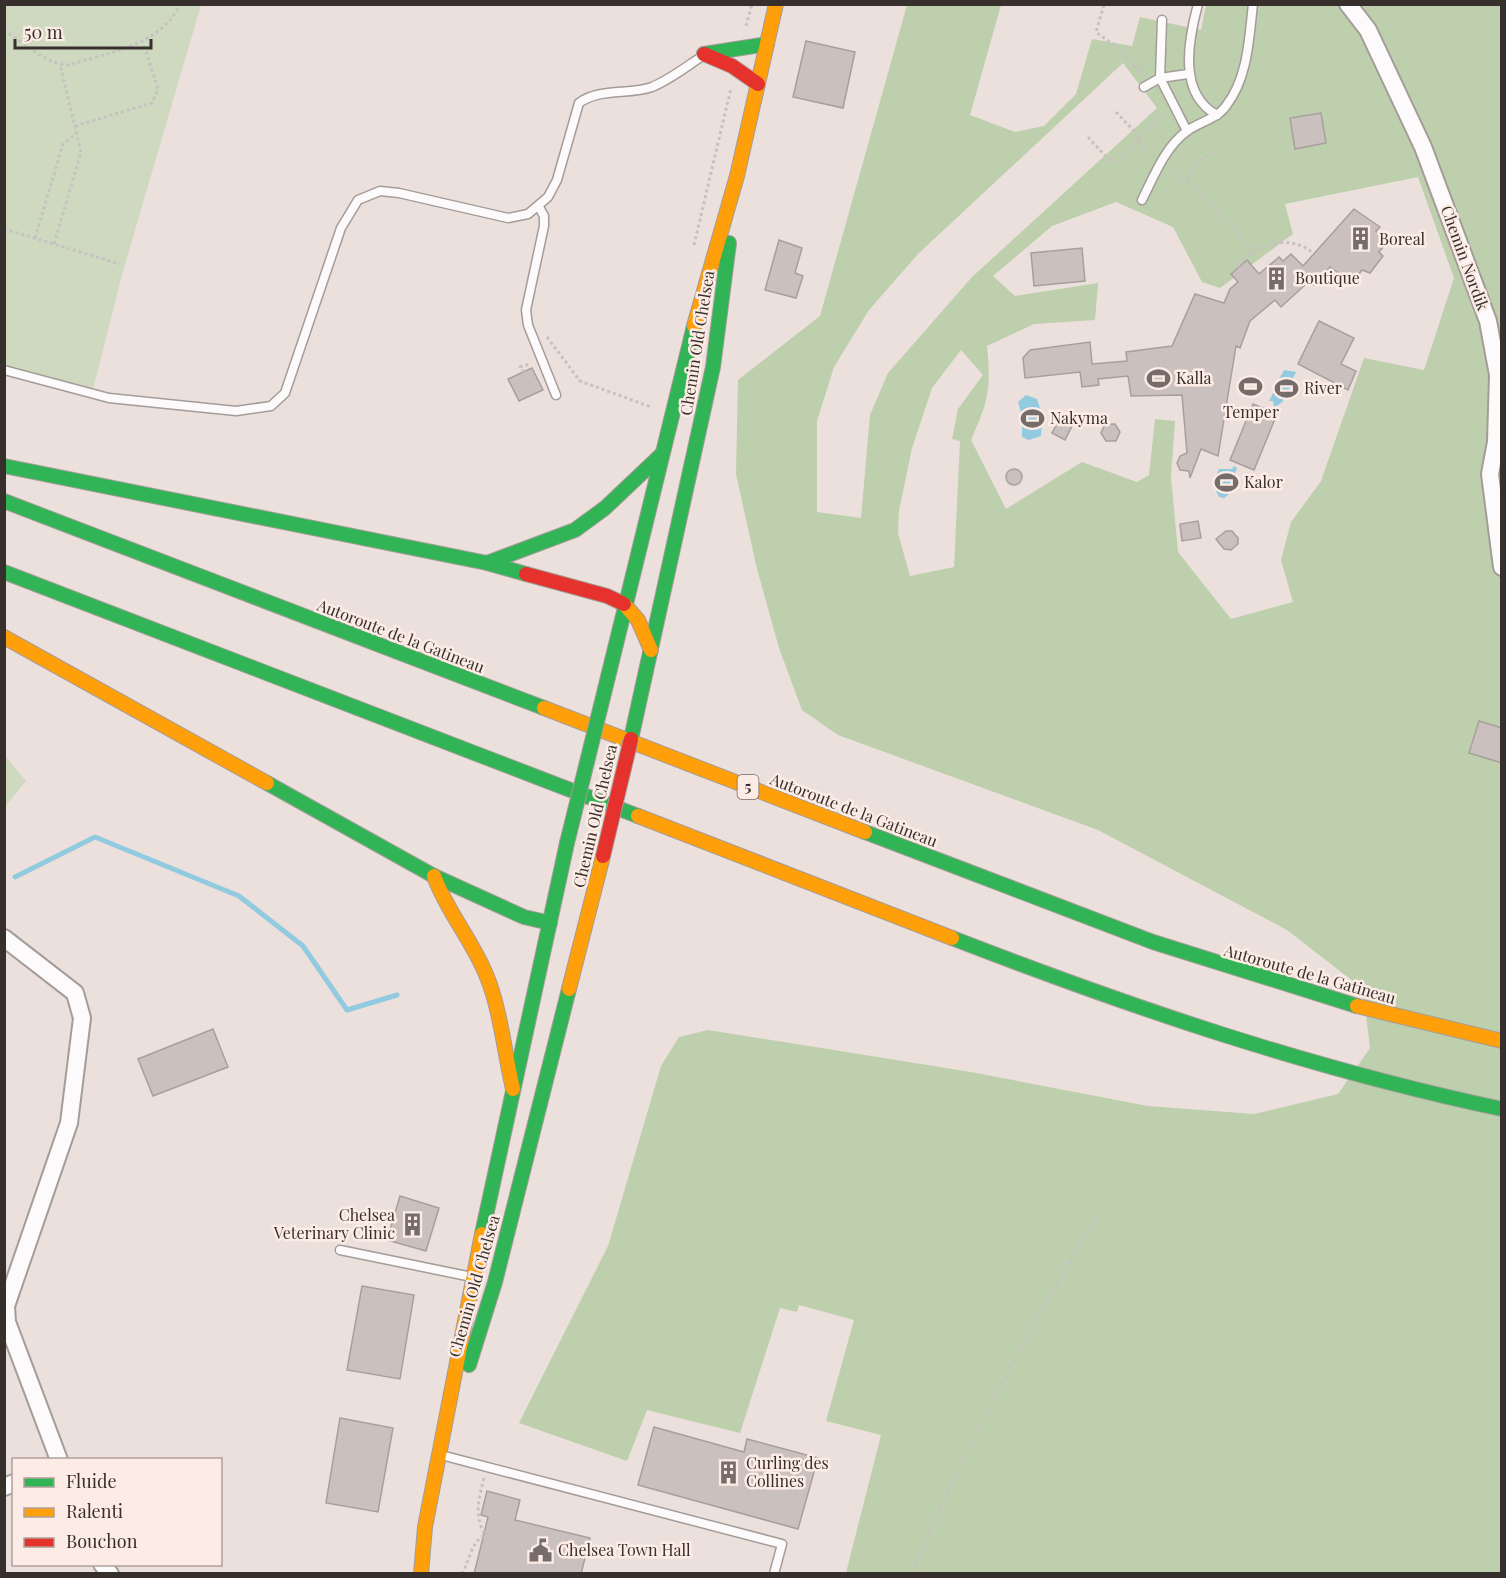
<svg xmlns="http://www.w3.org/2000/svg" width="1506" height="1578" font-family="'Playfair Display',serif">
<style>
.green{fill:#ced9bf}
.forest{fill:#bdcfac;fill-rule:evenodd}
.water{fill:#92cae0}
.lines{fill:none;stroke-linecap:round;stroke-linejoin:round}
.stream{stroke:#92cae0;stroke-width:5}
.building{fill:#cac1be;stroke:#a89f9c;stroke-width:1.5}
.lane-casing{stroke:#a49c98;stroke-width:11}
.street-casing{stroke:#a49c98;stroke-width:20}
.fast-casing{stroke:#a49c98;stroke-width:16}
.slow-casing{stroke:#a49c98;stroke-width:16}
.jam-casing{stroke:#a49c98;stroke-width:16}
.path{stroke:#c6c2c0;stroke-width:3;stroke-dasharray:3 3;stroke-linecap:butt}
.lane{stroke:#fcfafa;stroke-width:8}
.street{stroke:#fcfafa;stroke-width:16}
.fast{stroke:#30b455;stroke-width:14}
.slow{stroke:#ff9f0a;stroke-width:14}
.jam{stroke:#e5322d;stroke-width:14}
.fast-bridge-casing{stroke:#a49c98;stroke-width:16;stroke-linecap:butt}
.jam-bridge-casing{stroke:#a49c98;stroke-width:16;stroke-linecap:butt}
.fast-bridge{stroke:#30b455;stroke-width:14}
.jam-bridge{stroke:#e5322d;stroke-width:14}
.labels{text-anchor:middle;stroke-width:5;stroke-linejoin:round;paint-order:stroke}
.shield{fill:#fdece5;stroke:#726864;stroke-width:1.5}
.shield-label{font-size:15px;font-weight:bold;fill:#372f2c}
.poi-label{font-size:16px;fill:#372f2c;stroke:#fdece5;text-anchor:start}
.street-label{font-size:16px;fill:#372f2c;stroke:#fdece5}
</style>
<rect width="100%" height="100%" fill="#ece0dc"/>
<g class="green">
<path d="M4,5H201L123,271L92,393L5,370Z"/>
<path d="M5,756L26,781L5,807Z"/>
</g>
<path class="forest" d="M907,5H1001L970,115L1015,132L1044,126L1076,94L1092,39L1132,46L1140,17L1201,30L1206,5H1501V1573H846L881,1435L826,1421L854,1320L799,1305L797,1312L780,1308L740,1433L647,1410L627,1461L519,1423L608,1246L661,1066L679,1037L708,1030L971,1072L1148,1106L1254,1114L1338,1094L1370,1048L1363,989L1287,930L1098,830L838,735L802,710L779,648L756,565L736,474L738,380L820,316ZM1123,63L1157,108L972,277L888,373L870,415L861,518L817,512V421L834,367L869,310L918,254ZM1418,177L1454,278L1424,370L1364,358L1321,481L1291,522L1281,560L1293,602L1231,619L1178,552L1171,477L1175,421L1155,419L1149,475L1137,482L1082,462L1006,509L971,440C989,399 991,390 987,346L1034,324L1095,320L1098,283L1015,296L993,276L1052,226L1116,202L1173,227L1202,282L1220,288L1293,234L1285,204ZM961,350L983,375L958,409L952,439L960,441L954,567L910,576L898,533L899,511L912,448L932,388Z"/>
<g class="water">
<path d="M1284,370L1296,372C1290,383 1288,403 1274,407L1273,401H1269L1275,389L1279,393L1282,388L1279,379Z"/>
<path d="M1026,395L1037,399L1042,415L1041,436L1029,440L1022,437V416L1018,402Z"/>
<path d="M1234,466L1237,468L1228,495L1224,498L1219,497L1216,491L1220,488L1216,485L1220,483L1214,480L1219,469H1232Z"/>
</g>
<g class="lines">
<path class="stream" d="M15,877L95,837L239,896L303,946L347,1010L397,995"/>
</g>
<g class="building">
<path d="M806,41L855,52L843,108L793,97Z"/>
<path d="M1321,113L1326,143L1295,149L1290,118Z"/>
<path d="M1354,209L1380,227L1376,231L1388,241L1379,252L1383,256L1370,273L1362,270L1352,283L1330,267L1314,285L1306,284L1281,307L1275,300L1250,321L1240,348L1236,346L1218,456L1201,449L1190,478L1189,471L1180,470L1177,463L1180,456L1187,453L1182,395L1131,396L1128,376L1098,379L1099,385L1082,387L1080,372L1025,378L1023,358L1030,350L1090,342L1092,364L1127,361L1126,352L1172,346L1195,294L1224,303L1230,289L1238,282L1231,274L1247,260L1259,274L1279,257L1283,261L1291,254L1303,266Z"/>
<path d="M779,240L802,248L795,273L803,276L796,298L765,290Z"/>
<path d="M1082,248L1085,281L1034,286L1031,253Z"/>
<path d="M1319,321L1354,338L1341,364L1356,371L1348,390L1298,364Z"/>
<path d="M532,368L543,390L519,401L508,379Z"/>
<path d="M1253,404L1277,414L1254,470L1230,460Z"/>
<path d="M1059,420L1072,426L1065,440L1052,433Z"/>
<path d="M1105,424H1115L1120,432L1116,441H1106L1101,433Z"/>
<circle cx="1014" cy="477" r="8"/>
<path d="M1198,521L1201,538L1182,541L1180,524Z"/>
<path d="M1226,531H1232L1238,538V544L1231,550L1224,549L1216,539Z"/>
<path d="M1479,721L1502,728V763L1469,753Z"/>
<path d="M213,1029L228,1067L153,1096L138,1059Z"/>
<path d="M400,1196L439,1208L426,1251L387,1240Z"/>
<path d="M362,1286L414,1295L400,1379L347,1370Z"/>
<path d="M340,1418L393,1428L378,1512L326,1503Z"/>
<path d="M654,1427L744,1452L747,1439L818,1458L798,1529L638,1485Z"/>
<path d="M487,1491L520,1500L515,1520L590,1538L581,1574H474L488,1517L481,1515Z"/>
</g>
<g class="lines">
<defs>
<g id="lane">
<path d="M1198,4C1188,41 1178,94 1217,115"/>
<path d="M1162,20L1160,78L1187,131"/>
<path d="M1144,87L1160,78L1188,74"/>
<path d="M1142,200C1154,176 1165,147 1187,131C1199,122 1217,119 1226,106C1248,78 1249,38 1253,4"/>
<path d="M539,207L544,216V226L526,310L528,325L556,395"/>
<path d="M4,370L109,398L236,411L271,406L285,393L341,228L358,200L380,191L399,193L508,218L528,214L548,197L557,180L579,103C599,88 629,95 652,87C671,79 687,66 704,55"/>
<path d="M340,1250L472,1277"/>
<path d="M441,1455L782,1544L774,1574"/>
</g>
<g id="street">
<path d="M1348,4L1368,30L1423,147L1488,321L1498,375L1496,442L1490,474L1502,567"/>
<path d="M4,938L75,993L82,1018L69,1123L6,1306L7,1322L59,1460"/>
<path d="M4,1487L14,1483"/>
<path d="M102,1564L110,1574"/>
</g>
<g id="fast">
<path d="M704,54L767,44"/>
<path d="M4,466L487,563L526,574"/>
<path d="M4,501L544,708"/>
<path d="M487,563L575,530L605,508L661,455"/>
<path d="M4,572L638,816"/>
<path d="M608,677L694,326"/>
<path d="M631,739L713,367L729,243"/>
<path d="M267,783L434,876L524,917L550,923"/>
<path d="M865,832L1153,942L1357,1006"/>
<path d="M952,938C1133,1008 1312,1069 1502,1109"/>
<path d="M482,1234L567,843"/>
<path d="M469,1365L495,1282L569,989"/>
</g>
<g id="slow">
<path d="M694,326L737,176L776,4"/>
<path d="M624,604L638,620L651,650"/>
<path d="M4,637L267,783"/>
<path d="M544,708L865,832"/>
<path d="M638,816L952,938"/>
<path d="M434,876C447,912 473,941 487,977C500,1008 505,1055 513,1089"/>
<path d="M569,989L603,856"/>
<path d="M1357,1006L1502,1041"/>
<path d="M421,1574L425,1527L482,1234"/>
</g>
<g id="jam">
<path d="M704,54L732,66L758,84"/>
<path d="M526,574L607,596L624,604"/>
</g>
</defs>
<use href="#lane" class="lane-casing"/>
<use href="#street" class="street-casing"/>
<use href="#fast" class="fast-casing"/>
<use href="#slow" class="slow-casing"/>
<use href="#jam" class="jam-casing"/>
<g class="path">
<path d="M1104,5L1096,32L1123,52L1142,74"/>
<path d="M746,26L752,4"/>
<path d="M4,30C22,41 47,65 68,65C107,53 161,46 180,4"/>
<path d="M1140,71L1147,60"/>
<path d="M1116,112L1135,132L1148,156"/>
<path d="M75,126L152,103L158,89L143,42"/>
<path d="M1088,137L1108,159L1119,162L1163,113"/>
<path d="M1170,172L1194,186L1253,251"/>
<path d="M1188,181L1199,162L1213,152"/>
<path d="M4,229L120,264"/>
<path d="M35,238L63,144L77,133"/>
<path d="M54,244L81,152L60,65"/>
<path d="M694,245L731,88"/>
<path d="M1239,267L1236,264C1258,246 1287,232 1313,253"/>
<path d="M547,337L580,381L651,407"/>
<path d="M524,372L520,367L530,364"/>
<path d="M484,1478C479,1498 474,1514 484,1533"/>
<path d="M462,1574C472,1555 472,1533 497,1532"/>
<path d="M912,1574C963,1449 1028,1330 1098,1215"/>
</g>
<use href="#lane" class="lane"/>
<use href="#street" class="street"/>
<use href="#fast" class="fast"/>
<use href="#slow" class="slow"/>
<use href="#jam" class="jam"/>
<defs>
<path id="fast-bridge" d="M567,843L608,677"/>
<path id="jam-bridge" d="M603,856L631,739"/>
</defs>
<use href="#fast-bridge" class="fast-bridge-casing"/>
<use href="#jam-bridge" class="jam-bridge-casing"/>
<use href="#fast-bridge" class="fast-bridge"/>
<use href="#jam-bridge" class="jam-bridge"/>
</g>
<defs>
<symbol id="building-bare" viewBox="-9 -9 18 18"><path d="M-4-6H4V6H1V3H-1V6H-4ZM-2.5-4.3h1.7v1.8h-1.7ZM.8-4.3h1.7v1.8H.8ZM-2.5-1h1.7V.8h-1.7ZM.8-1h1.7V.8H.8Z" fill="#766d6a" stroke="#fdece5" stroke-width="2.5" paint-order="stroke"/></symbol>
<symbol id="stadium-bare" viewBox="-9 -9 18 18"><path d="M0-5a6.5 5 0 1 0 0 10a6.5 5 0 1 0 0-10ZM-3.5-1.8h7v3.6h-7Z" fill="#766d6a" stroke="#fdece5" stroke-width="2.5" paint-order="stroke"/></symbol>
<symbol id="civic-bare" viewBox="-9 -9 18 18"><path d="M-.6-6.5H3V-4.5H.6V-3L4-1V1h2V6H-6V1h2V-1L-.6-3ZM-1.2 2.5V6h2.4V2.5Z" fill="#766d6a" stroke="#fdece5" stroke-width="2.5" paint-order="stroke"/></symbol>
</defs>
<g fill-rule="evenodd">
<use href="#building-bare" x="1344" y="222" width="33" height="33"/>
<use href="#building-bare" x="1260" y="262" width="33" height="33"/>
<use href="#stadium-bare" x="1142" y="362" width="33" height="33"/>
<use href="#stadium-bare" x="1234" y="370" width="33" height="33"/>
<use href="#stadium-bare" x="1270" y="372" width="33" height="33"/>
<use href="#stadium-bare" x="1016" y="402" width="33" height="33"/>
<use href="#stadium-bare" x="1210" y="466" width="33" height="33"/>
<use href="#building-bare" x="396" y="1208" width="33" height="33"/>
<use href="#building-bare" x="712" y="1456" width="33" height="33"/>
<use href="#civic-bare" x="524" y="1534" width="33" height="33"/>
</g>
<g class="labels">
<rect class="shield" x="737.5" y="775" width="21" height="24" rx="4.5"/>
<g class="shield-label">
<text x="748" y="792">5</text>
</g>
<g class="poi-label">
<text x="1379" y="245">Boreal</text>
<text x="1295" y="284">Boutique</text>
<text x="1176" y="384">Kalla</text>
<text x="1304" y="394">River</text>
<text x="1251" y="418" text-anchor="middle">Temper</text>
<text x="1050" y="424">Nakyma</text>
<text x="1244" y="488">Kalor</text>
<text x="395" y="1221" text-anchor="end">Chelsea<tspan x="395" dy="18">Veterinary Clinic</tspan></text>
<text x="746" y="1469">Curling des<tspan x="746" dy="18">Collines</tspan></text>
<text x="558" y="1556">Chelsea Town Hall</text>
</g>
<g class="street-label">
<text transform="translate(1465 258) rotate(70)" y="6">Chemin Nordik</text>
<text transform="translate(697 343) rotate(-81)" y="6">Chemin Old Chelsea</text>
<text transform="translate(401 636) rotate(21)" y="6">Autoroute de la Gatineau</text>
<text transform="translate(854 810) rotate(21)" y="6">Autoroute de la Gatineau</text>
<text transform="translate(595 816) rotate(-77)" y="6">Chemin Old Chelsea</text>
<text transform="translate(1310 974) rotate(16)" y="6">Autoroute de la Gatineau</text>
<text transform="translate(474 1286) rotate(-74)" y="6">Chemin Old Chelsea</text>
</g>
</g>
<rect width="1506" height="1578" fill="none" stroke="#372f2c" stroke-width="12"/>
<rect x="12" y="1458" width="210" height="108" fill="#fdece5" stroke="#aea09b" stroke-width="1.5"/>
<rect x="24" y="1478" width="30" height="9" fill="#30b455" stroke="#aea09b" stroke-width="1.5"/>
<text x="66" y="1488" font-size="18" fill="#372f2c">Fluide</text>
<rect x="24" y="1508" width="30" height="9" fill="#ff9f0a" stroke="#aea09b" stroke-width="1.5"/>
<text x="66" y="1518" font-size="18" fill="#372f2c">Ralenti</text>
<rect x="24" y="1538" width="30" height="9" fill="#e5322d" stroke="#aea09b" stroke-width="1.5"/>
<text x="66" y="1548" font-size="18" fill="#372f2c">Bouchon</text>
<path d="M15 39v9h136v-9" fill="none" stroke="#372f2c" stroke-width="3"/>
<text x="24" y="39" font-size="18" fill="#372f2c" stroke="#fdece5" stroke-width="4.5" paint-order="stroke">50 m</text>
</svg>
